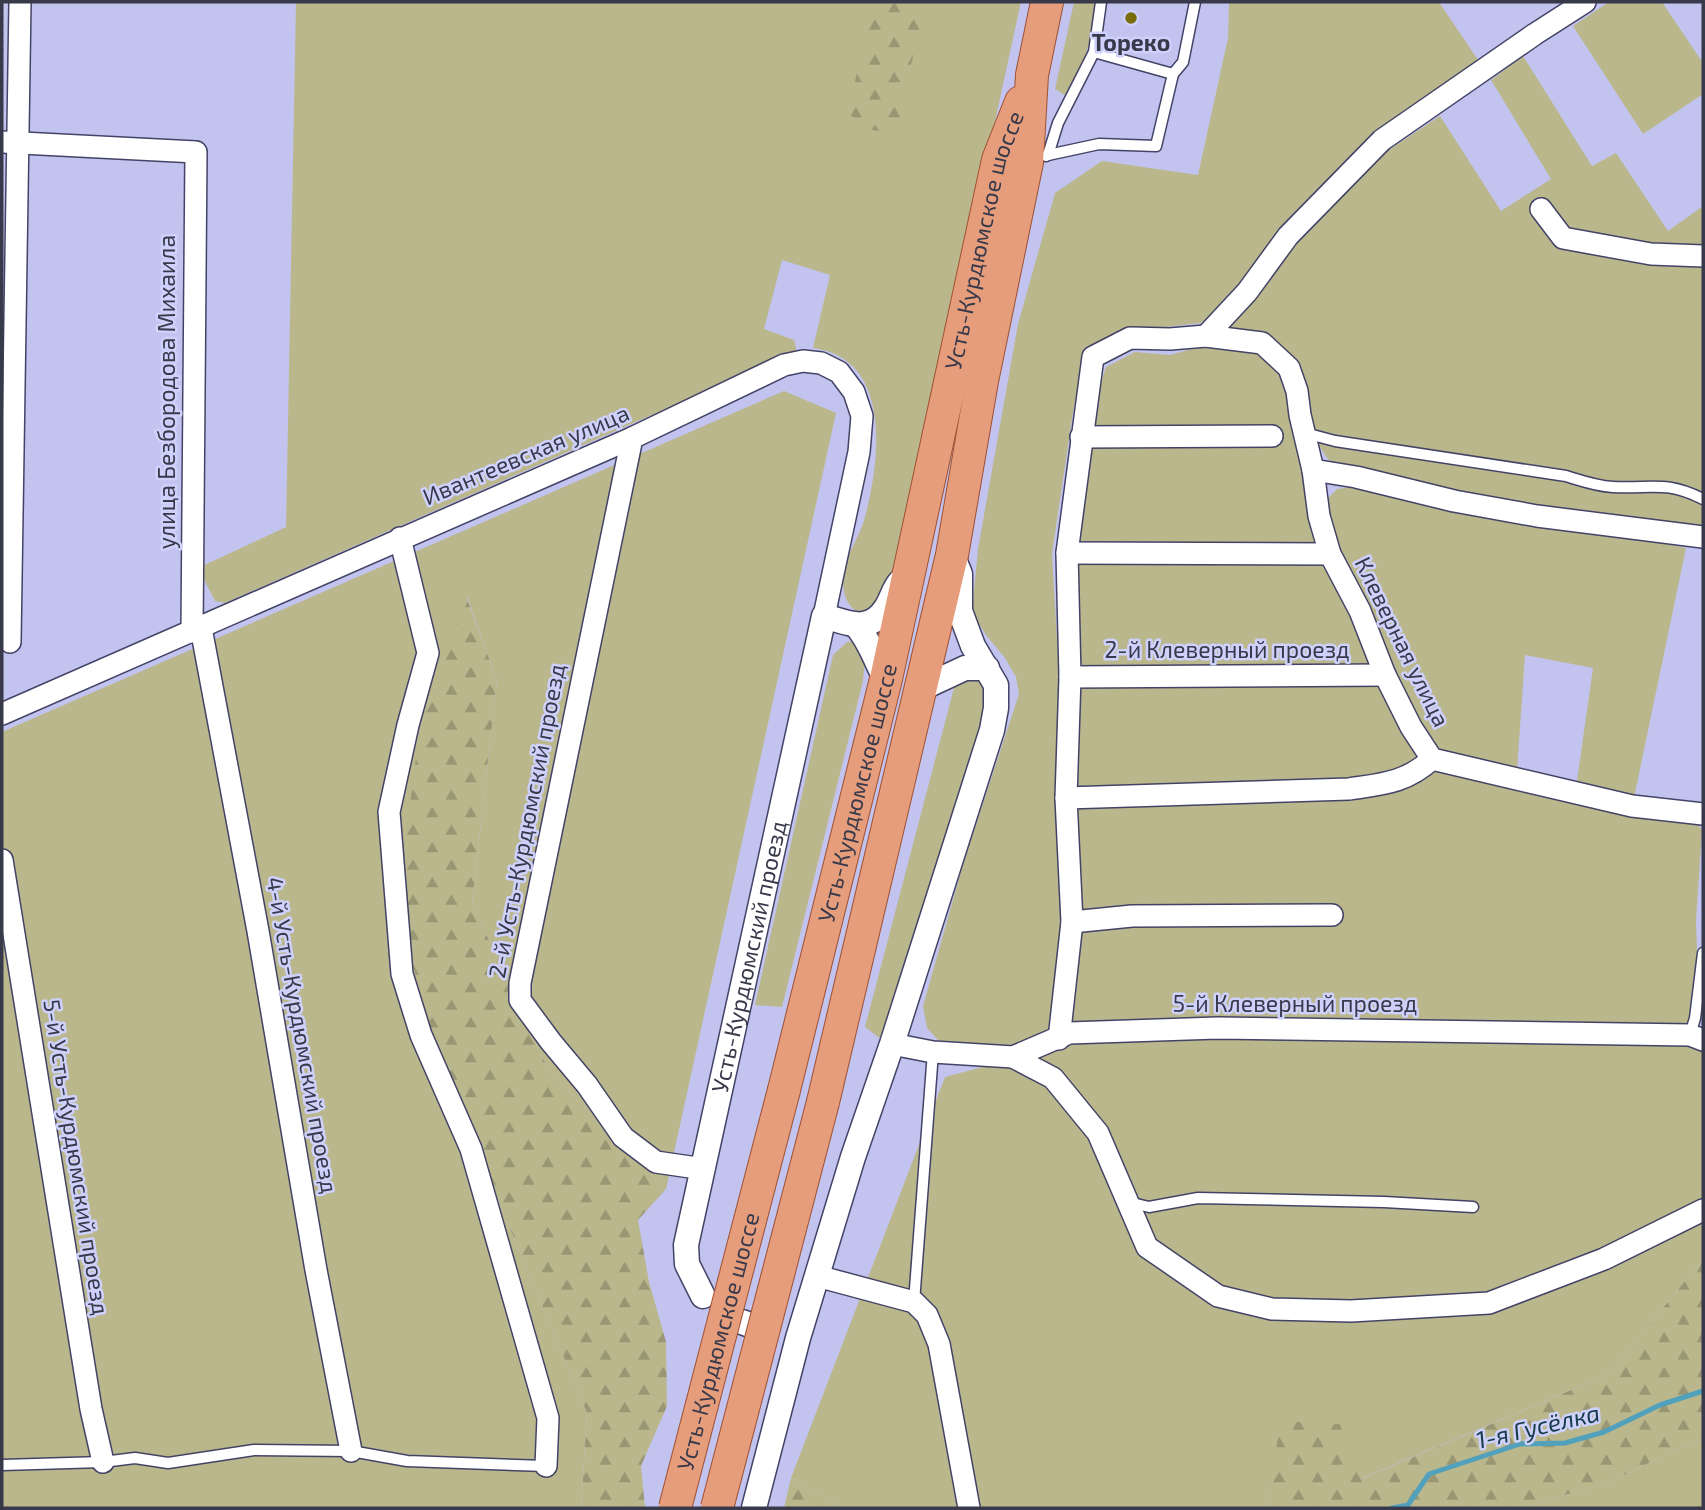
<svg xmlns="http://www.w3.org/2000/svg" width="1705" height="1510" font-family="'Exo 2',sans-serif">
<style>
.green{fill:#bbb78c}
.forest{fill:url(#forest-firs)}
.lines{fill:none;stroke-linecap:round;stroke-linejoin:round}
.stream{stroke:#52a1bc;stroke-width:5}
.service-casing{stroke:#434367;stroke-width:13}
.minor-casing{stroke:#434367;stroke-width:24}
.tertiary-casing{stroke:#434367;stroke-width:27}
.primary-casing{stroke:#9e5031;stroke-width:34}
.service{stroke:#fff;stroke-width:10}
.minor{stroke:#fff;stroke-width:21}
.tertiary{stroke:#fff;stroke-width:24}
.primary{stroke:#e69d7c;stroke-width:32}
.primary-bridge-casing{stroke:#9e5031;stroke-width:34;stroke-linecap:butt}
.primary-bridge{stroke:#e69d7c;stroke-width:32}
.poi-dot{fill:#786d09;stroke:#ced1fc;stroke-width:2.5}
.labels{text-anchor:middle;stroke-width:5;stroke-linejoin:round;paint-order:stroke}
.poi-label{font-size:23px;font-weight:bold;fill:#38394a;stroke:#ced1fc}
.street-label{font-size:23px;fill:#38394a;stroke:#ced1fc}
.water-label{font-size:24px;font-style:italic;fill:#163b48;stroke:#ced1fc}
</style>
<defs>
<pattern id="forest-firs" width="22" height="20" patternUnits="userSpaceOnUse" patternTransform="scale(1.75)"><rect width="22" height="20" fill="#bbb78c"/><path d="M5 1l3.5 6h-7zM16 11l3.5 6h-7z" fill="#999674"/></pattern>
</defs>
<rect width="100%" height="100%" fill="#c2c4ef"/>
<g class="green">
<path d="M296,2H1021L898,567L881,606L859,613C845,604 843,593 843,577C844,557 860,537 865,517C880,460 893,359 813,348L830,275L782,260L764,329L794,340L797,353L779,359L225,603L215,601L198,568L286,527Z"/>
<path d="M1074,2H1096C1090,42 1088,60 1066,96L1055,89Z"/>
<path d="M1229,2H1439L1480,63L1381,133L1280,229L1223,306L1201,323L1127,331L1085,354L1073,412L1052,554L1059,674L1057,801L1064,922L1052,1022L1046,1032L1016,1049L939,1041L927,1028L923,1006L964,861L1019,694L1016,677L1005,658L986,635L972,612L978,549L1018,324L1055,193L1102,161L1198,175L1228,38Z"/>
<path d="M1609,2H1662L1703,63V94L1643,134L1573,26Z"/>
<path d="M1523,56L1592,166L1616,153L1668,231L1703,206V528C1602,514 1498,506 1399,481C1383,477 1350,473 1337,466C1306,449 1309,377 1286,351C1268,330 1250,338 1229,328V320L1295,243L1387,151L1440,116L1501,211L1551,179L1491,80Z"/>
<path d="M1206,345L1255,349L1281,372L1325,561L1376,671L1339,554L1326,500L1337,489L1352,487L1451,509L1619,534L1686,548L1634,798L1577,781L1593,668L1525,655L1517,771L1694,820L1702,830L1696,921L1697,950L1689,1020V1043L1703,1047V1259L1609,1374L1360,1479L1281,1421L1268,1508H844L791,1478L945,1077L1069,1044L1077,543L1093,407L1106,367L1135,352L1170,355Z"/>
<path d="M784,391L836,413L666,1189L549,1071L472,903L497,680L467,597L419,733L439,1058L587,1413L581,1508H2V732Z"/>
<path d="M856,641L866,650L863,681L782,1007L755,1005L833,655L847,642Z"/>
<path d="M962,676L979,677L985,685V726L881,1039L865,1027L955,684Z"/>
<path d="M1703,1440V1508H1522L1612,1481L1690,1443Z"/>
</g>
<g class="forest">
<path d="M873,2H927L903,96L909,106L896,123L882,132L863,128L848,112Z"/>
<path d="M466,596L497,680L472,903L549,1071L666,1189L638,1220L649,1282L666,1342L667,1406L641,1466L645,1508H581L587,1413L439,1058L397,909L419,733Z"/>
<path d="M1703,1259V1440L1690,1443L1612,1481L1522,1508H1268L1280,1421L1340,1424L1361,1479L1609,1374Z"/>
<path d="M791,1478L844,1508H784Z"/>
</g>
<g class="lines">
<path class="stream" d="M1392,1508L1408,1505L1429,1474L1520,1444L1565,1443L1604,1432L1660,1405L1703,1391"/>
<defs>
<g id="service">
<path d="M1094,52L1173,74"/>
<path d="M1048,155L1099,144L1156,146L1173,74L1183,62L1195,2"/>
<path d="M1046,156L1048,155L1058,123L1094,52L1101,2"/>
<path d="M1305,433L1335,441L1566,476C1582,481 1596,486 1613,487C1652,489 1665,480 1703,499"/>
<path d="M1690,1035L1695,1018L1703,953"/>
<path d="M1128,1202L1149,1207L1198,1198L1384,1202L1473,1207"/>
<path d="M914,1302L933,1052"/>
<path d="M2,1465L103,1462L135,1458L168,1463L254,1450L351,1451L407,1461L546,1466"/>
</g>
<g id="minor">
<path d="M2,142L196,152L192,632"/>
<path d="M1541,209L1563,238L1651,254L1703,256"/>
<path d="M1206,336L1247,292L1288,236L1382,140L1535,34L1585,2"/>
<path d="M1081,437L1272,436"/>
<path d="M632,438L520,983V1000L551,1042L587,1085L623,1137L656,1162L704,1169"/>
<path d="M1313,470L1356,477L1454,501L1537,516L1703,537"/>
<path d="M400,538L428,653L408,725L389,812L402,974L421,1035L471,1149L548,1418L546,1466"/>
<path d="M1067,553L1330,554"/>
<path d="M201,628L258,931L316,1270L351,1451"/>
<path d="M10,642L20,2"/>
<path d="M1070,677L1385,675"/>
<path d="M2,714L632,438L784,365L803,361L821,363L839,372L854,392L862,416L859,452L824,616"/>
<path d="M1066,798L1349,789C1382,784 1406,783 1432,759"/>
<path d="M2,860L91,1409L103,1462"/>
<path d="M1072,922L1132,916L1332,915"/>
<path d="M1059,1039L1072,922L1066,798L1070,677L1067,553L1093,357L1130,338L1170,339L1206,336L1262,343L1289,368L1297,391L1300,415L1313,470L1319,516L1330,554L1360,611L1385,675L1411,727L1432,759L1632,806L1703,814"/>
<path d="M892,1044L933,1052L1013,1057L1069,1033L1217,1028L1690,1035L1703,1040"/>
<path d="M1013,1057L1053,1078L1098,1133L1147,1247L1218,1296L1272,1309L1351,1311L1489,1303L1604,1259L1703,1210"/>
<path d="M817,1276L914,1302L927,1315L939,1344L969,1508"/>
</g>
<g id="tertiary">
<path d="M856,625C872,644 874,659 886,679"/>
<path d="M920,689L965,668H987"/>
<path id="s1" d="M703,1296L687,1264L686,1245L824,616C849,623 869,634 886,608C892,599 893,590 900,582"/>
<path d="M742,1322L750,1325"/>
<path d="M754,1508L798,1338L853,1157L892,1044L992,730L996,708V685L973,646L960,611V574L953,557"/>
</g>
<g id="primary">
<path id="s2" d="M784,1090L886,679L998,160L1021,102"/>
<path d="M823,1102L952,555L982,381L1027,162L1032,75L1047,2"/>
</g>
</defs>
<use href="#service" class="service-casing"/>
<use href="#minor" class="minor-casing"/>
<use href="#tertiary" class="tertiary-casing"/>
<use href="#primary" class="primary-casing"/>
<use href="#service" class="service"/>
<use href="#minor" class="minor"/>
<use href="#tertiary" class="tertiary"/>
<use href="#primary" class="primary"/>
<defs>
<g id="primary-bridge">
<path id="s3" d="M675,1508L784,1090"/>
<path d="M717,1508L823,1102"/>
</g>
</defs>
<use href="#primary-bridge" class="primary-bridge-casing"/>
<use href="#primary-bridge" class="primary-bridge"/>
</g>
<circle class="poi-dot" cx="1131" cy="18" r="7"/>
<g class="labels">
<g class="poi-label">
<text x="1131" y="51">Тореко</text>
</g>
<g class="street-label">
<text dy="8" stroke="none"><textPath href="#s2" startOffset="873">Усть-Курдюмское шоссе</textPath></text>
<text transform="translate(167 392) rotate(-90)" y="8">улица Безбородова Михаила</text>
<text transform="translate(526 455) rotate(-23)" y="8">Ивантеевская улица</text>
<text transform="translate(1402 642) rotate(64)" y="8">Клеверная улица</text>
<text x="1227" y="658">2-й Клеверный проезд</text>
<text dy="8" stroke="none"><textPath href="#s2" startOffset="306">Усть-Курдюмское шоссе</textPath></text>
<text transform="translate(527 821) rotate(-79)" y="8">2-й Усть-Курдюмский проезд</text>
<text dy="8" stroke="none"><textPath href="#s1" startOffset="350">Усть-Курдюмский проезд</textPath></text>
<text x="1295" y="1012">5-й Клеверный проезд</text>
<text transform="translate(302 1035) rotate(80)" y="8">4-й Усть-Курдюмский проезд</text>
<text transform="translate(76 1157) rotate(81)" y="8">5-й Усть-Курдюмский проезд</text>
<text dy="8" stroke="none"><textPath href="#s3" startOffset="172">Усть-Курдюмское шоссе</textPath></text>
</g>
<g class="water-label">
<text transform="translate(1538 1427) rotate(-13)" y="8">1-я Гусёлка</text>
</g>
</g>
<rect width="1705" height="1510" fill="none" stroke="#38394a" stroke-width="7"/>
</svg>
